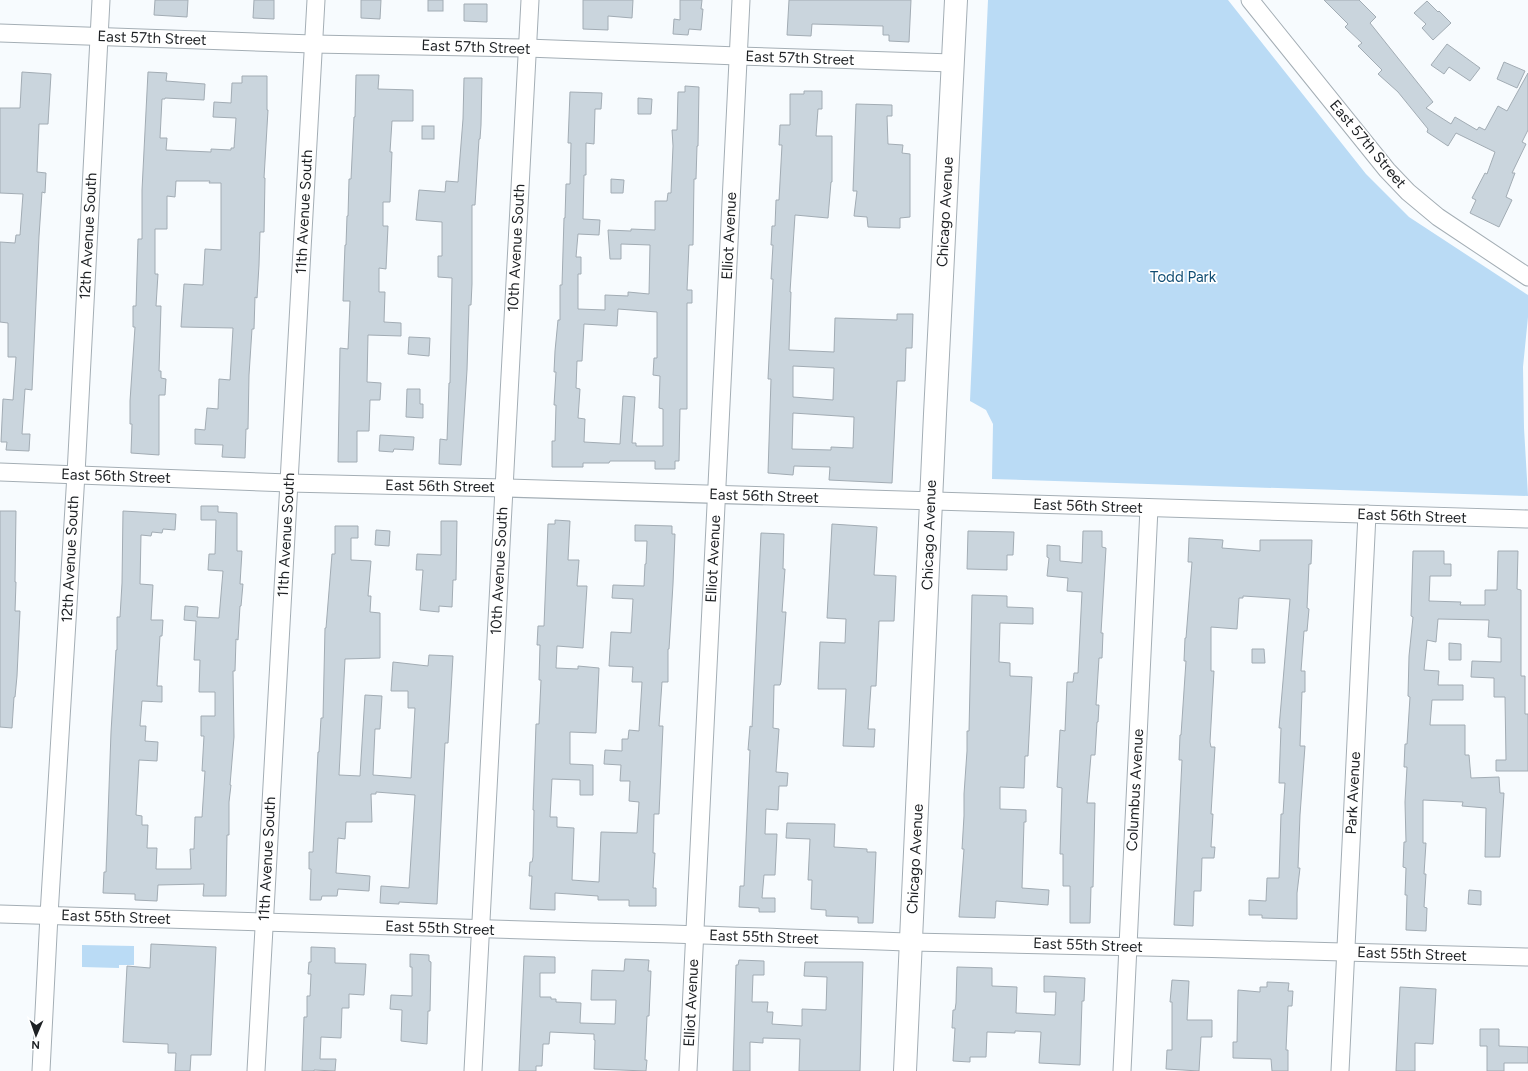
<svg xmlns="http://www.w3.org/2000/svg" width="1528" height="1071" font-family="Figtree,sans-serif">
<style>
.green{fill:#badbf5}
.building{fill:#cad5dd;stroke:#a2acb4;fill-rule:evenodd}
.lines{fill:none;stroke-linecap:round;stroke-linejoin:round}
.minor-casing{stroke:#a4aeb5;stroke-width:19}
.tertiary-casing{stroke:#a4aeb5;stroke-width:24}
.minor{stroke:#fff;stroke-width:17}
.tertiary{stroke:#fff;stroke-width:22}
.labels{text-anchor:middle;stroke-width:3.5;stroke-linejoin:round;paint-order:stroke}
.street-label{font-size:15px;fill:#1e2124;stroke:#fff}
.park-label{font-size:15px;fill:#104d73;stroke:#fff}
</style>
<rect width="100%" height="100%" fill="#f7fbfe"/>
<g class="green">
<path d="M988,0H1228L1366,174L1409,217L1528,295V317L1523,367L1524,428L1528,496L992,479L993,424L986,410L970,401Z"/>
<path d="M82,945L134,946V965H119V968L82,967Z"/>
</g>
<g class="building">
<path d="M155,0H188L187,17L154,15Z"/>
<path d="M254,0H274V19L253,18Z"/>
<path d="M361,0H381L380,19L361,18Z"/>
<rect x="428" y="0" width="15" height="11"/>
<path d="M583,0H633L632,18L608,16V30L583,29Z"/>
<path d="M680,0H702L701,9H703L701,30L689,29L688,35L673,34L674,19L680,20Z"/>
<path d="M789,0H911L909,42L889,41V35H883V26L812,24L811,36L787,35Z"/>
<path d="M1324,0H1359L1376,17L1370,23L1433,102L1426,108L1451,124L1455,117L1477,130L1479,127L1485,130L1498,106L1507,111L1528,73V130L1522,142L1526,144L1512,173H1515L1506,197L1512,200L1499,227L1470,213L1476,200L1472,198L1485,173L1487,174L1495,152L1456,133L1448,146L1427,132L1428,129L1398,92L1378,74L1382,70L1358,46L1362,43L1345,27L1348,24Z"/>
<path d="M1427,1L1438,12L1439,11L1451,23L1433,40L1422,28L1426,24L1414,13Z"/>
<path d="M464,4H487V22L464,21Z"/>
<path d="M1447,44L1480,68L1470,81L1449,67L1444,74L1431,65Z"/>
<path d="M1504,62L1525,71L1517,88L1497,79Z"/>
<path d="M22,72L51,74L48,124H39L37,172L46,173L45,193L42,192L39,236L32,390L25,389L22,434H30L29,451L6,450L7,442H1L3,399L13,400L16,357H8V323L0,322V242L15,243L16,235H20L23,194L0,193V108H20Z"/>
<path d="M148,72L167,73L166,81L205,84L204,100L165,98V99H162L160,138H167L166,150L211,152V149L231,150V148H234L236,118L213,117L214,102L231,103L232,83H242V76H267V110H268L264,178H265L264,232H260L259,265L257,298L255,297L254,329H252L249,375L248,429H246L245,458L222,457L223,445L195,444V429L205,430L207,408L218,409L219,379L230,380L233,328L181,327L184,284L203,285L205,249L221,250V183H209L210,181H176L175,197L167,196V229H155V274H158L156,306H161L159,371H161V378L166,379L165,395H159V455L131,453L132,424H130V401L135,327H133V306H136L138,239H142V190Z"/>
<path d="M356,75H379L378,89L413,90V121H392L390,152H392L390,202H383V226H388L386,269L379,268V292H385L384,322L401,323V336L368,335L367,382L381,383L380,400H370L369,431H357V462H338L340,348L348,349L350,301H343L344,271L345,245H346L347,216H348L349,179H351L354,117H355Z"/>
<path d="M464,78H482L481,125L480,139H479L475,205H472V284L471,305H469L467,370L461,465L439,464L440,439L447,440L449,383H450L452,278L438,277V256H442V222L416,220L419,190L445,192L446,181L458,182L463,119Z"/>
<path d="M685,86L699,87L698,146H697L696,179H694L693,245H689L687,290H692V303H687V409H680L679,461H675V469H655V461H610L609,463H583V467H552V441H555L556,405H554L556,372H554L555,351L558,320H560V285H562L564,218H565L566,184H570L571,143H568L570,92L602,93L601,109H595L594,144L586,143V175H584L583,219L600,220L599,235L578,234L576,257H581V274H578V309L605,310V295L628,296V292L649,294L650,245L621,244V259H610L608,230L631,231V229L655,230V201H667L668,193H671L673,146L672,130H677L678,92H685ZM618,309L657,312V358H654L653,375L660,376L659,408L663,409V446H636V443H632L635,397L623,396L620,444L584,442L585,419L578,418L580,389L576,388L577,361H582L584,324L617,326Z"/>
<path d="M804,91H822V109H818L816,136H832V182H831L828,218L795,215L790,292H791L789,350L834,352L835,318L897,320V314H913L912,348H906L905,381H897L892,483L829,480L830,467L794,466L793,475L768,473L771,379H768L769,358L773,279H771L773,245H771L772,226H775L776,200H779L782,145H779L780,125H790V94H804ZM793,366L834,368L833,400L793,397ZM793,413L854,417L853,448L831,447V450L792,449Z"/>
<path d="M638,98L652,99L651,114H638Z"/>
<path d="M856,104L892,105V116H887L888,144L903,145L902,153L910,154V217L900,218V228L868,227L867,217L854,216L857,191H853Z"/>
<rect x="422" y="126" width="12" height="13"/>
<path d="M611,179L624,180L623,193H611Z"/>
<path d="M409,337L430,338L429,356L408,354Z"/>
<path d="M407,389H420V404H423V418L406,417Z"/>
<path d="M380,435L414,437L413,450L394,449L393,452L379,451Z"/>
<path d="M201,506H218V512L237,513V551H242L240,584H243L241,606H240L238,640L236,639L235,671H233L234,737L230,785H231L229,802V835H227L226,896H203L204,884L158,885L157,901L135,900V894L103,893L104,872H106L111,732L116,650H117V617H120L122,583L123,511L176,514L175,530L163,529L162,533L152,532L151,536L141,535L140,584L153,585L151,620H163L162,636H160L157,686H162V702L142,701L140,726H146L145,741L158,742L157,761L139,760L136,815L142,816V825H148L147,848H157L156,869H191L190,849H194L195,817H202L205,771H202L204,736H201V716H215V692H199L200,660H194L196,621L184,620L185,606L198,607L197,617L219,618L223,571L208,570L209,554H215L216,520H201Z"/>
<path d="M0,511H16L15,582H16L15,611H20L17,676L15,697H14L12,728L0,727Z"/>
<path d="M555,520L570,521L568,560H579L577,586H587L583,648L557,646L556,668L578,669V666L599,668L596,733L570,732V764L593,765V795H580V780L552,779L550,817H557V827L574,828L572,880L599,882L601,832L637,833L639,802L629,801L630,781H620L621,765L604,764L605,750L622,751V739H628L629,730L639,731L642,682H632L633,667L609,666L611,632L631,633L633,599L612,598L613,585L644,586L645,564H646L647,541H635V525L672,526V534H675L673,584L669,649H668V682H662L659,726H663L659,814H654L653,853H655L653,888H656V906H629V900H598V896L555,893V910L530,909L532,876H529L530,862H532L533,857L534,810H533L536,724H539L541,680H539L540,645H537L538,626H544L548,524H555Z"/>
<path d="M441,521H457L456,580H453L452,607L439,606V612L420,610L423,570H416L417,554L441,555Z"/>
<path d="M832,524L877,527L874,575L896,576L894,621H879L876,686H871L868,729H875L874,747L843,746L846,689H818L820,642L845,643L846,619L827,618Z"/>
<path d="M335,526H358V538H351V560L371,561L368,596H371L370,612L380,613V658L345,659L339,775L360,776L365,695L382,696L380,729H375L373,775L411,778L415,708H408V691H391L393,662L428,666L429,655L453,656L448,743H445L437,904L399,902V904L380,903L381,886L409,888L415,795L376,792V794H371L372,822H346L345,839L338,838L336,873L370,876L369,891L338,889L337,896H322L321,900H310L311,869H309V852H313L318,752H319L321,718H323L325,628H326L332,554H335Z"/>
<path d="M376,530L390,531L389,546L375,545Z"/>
<path d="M968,531L1014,532L1013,555H1007V570L967,569Z"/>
<path d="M1083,531H1102V547L1106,548L1101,633H1103L1102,658H1099L1096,705H1099L1098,722H1097L1095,755H1091L1087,803H1095L1093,887H1091L1090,923H1070V886H1063V854H1060L1062,788L1057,787L1060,730L1065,731L1067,682H1073L1074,673H1078L1082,592L1067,591L1068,578L1047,576L1049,558L1047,557V545L1060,546V561L1082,563Z"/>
<path d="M761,533L784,534L783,569H785L782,612H786L781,682L780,685H774L773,728L779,729L776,772L788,773L787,786H779L778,810L766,809L765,834H777L775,875H764L762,898H775V912H759V908L739,907L740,886H744L750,750H748L750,726L752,727Z"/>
<path d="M1189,538L1223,540L1222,548L1260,551V540H1312L1311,564H1309L1307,608L1309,609L1307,631H1304L1301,671H1305V692H1302L1300,746H1305L1300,815L1298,868H1300L1297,893V919L1262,918V915H1249V900L1266,901L1267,878H1279L1281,814H1283L1285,783H1279L1281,728H1279L1290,599L1243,596V598H1239L1237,629L1211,627V671H1214L1210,742L1211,747H1215L1211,814H1213L1211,847H1215L1214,858H1202L1201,891H1194L1193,926L1174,925L1182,760H1179L1180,735H1181L1186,661H1184L1185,638H1186L1192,562H1188Z"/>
<path d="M1413,551H1444V564H1451V576H1430L1429,601L1461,602L1460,605H1485V590H1497L1498,551H1518L1517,589L1521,590V676H1525V714H1528V771H1496V760H1506L1505,697H1494V678L1471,677L1472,661L1501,662V638L1488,637L1489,620L1438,619L1436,642L1427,640L1424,670L1439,671L1438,685H1463V700H1432L1430,725H1465V755H1469L1471,778L1499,777L1500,793H1504L1500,857H1485L1486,808L1462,806L1463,802L1423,800V843H1426L1424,874H1426L1424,907L1427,908L1426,931L1406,930L1407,895H1405L1406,868L1403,867L1404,842H1406L1405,802L1407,767H1404L1405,744H1407L1410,697L1408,696L1409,656L1413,617L1411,616Z"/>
<path d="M972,595L1007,596V607L1033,608V624L1000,623L999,662L1010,663V676L1032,677L1028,756H1025L1024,788L1000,787V809L1026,810V822H1024L1022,888L1049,890L1048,905L996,901L995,918L959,917L964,849H962L964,816V794L967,751V731H969Z"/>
<path d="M1449,643L1461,644V660H1449Z"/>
<path d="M1252,649H1264L1265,663H1252Z"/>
<path d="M787,823L835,824L834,847L867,849V852H876L873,923H858V917L826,916V910L811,909L812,880H808L810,839L786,838Z"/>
<path d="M1469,890L1481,891V905L1468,904Z"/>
<path d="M151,944L216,947L211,1055H191L190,1071H175L176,1053H168V1044L123,1042L127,966L150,968Z"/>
<path d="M311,947L335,948V963L366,964L364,995L349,994V1008H342L341,1038L321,1037L320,1059H336L335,1071L314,1070V1071H302L304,1017H307V996H310L311,974H308L309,962H311Z"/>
<path d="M410,954L429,955V961L431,962L430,1011H428L427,1044L401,1041L402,1010L390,1009L391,995L412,996V967H410Z"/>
<path d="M524,956L555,957V973H540V997H551V999H556V1002L581,1003L580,1023L615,1024L616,1000H591L592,970L624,971L625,959L649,960L648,971H651L649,1016H647L645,1060H647L646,1071L594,1069L595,1040H594V1034L550,1032L549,1044H543L542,1066H536V1071H519Z"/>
<path d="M739,960L764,961V975H753L752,1002H768L767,1012H773L772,1024L802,1026V1009L826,1010L827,977L804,976L805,962H863L860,1071H799L800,1039L763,1038V1043L750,1042V1071H733L736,965H738Z"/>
<path d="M957,967L992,968V986L1017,987L1016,1013L1055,1015L1056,992H1044V976L1085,978L1084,1001H1082L1080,1065L1039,1063L1041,1032L1015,1031V1033L987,1032L986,1057H970V1062L953,1061L955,1028H952L953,1010H955L956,1003Z"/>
<path d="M1172,980L1189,981L1187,1020H1212V1037H1201L1199,1071L1166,1069L1167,1050H1172V1002H1170Z"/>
<path d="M1267,982L1289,983L1288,991H1293L1292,1006H1288L1286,1050H1288V1071H1272L1271,1059L1233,1058V1042H1237L1238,990L1260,992V987H1267Z"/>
<path d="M1400,987L1436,989L1433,1044L1415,1043V1071H1396Z"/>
<path d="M1480,1029H1499V1046L1528,1047V1063H1504V1071H1487V1046H1480Z"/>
</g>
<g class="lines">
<defs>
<g id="minor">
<path d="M1250,0L1387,170L1408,192L1438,217L1528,277"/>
<path d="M0,33L313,44L527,48L738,56L952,63"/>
<path d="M0,472L289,483L504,488L1528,519"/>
<path d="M0,914L591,932C697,934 804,939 911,942C1117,946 1322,951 1528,957"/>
<path d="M41,1071L49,915L76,474L101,0"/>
<path d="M256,1071L316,0"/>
<path d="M473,1071L530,0"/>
<path d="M688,1071L741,0"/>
<path d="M1122,1071L1149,508"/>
<path d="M1340,1071L1367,514"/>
</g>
<path id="tertiary" d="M905,1071L935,414L956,0"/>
</defs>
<use href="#minor" class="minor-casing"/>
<use href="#tertiary" class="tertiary-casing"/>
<use href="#minor" class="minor"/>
<use href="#tertiary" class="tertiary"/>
</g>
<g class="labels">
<g class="street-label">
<text transform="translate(152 38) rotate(2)" y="5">East 57th Street</text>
<text transform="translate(476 47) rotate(2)" y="5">East 57th Street</text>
<text transform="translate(800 58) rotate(2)" y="5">East 57th Street</text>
<text transform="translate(1368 144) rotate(50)" y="5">East 57th Street</text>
<text transform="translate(304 212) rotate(-87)" y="5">11th Avenue South</text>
<text transform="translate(945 212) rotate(-87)" y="5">Chicago Avenue</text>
<text transform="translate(88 236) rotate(-87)" y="5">12th Avenue South</text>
<text transform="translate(729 236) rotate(-87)" y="5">Elliot Avenue</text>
<text transform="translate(516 248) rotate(-87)" y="5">10th Avenue South</text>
<text transform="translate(116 476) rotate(2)" y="5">East 56th Street</text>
<text transform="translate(440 486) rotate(1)" y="5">East 56th Street</text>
<text transform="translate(764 496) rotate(2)" y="5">East 56th Street</text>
<text transform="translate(1088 506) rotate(2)" y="5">East 56th Street</text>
<text transform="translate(1412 516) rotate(2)" y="5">East 56th Street</text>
<text transform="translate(286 535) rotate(-87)" y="5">11th Avenue South</text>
<text transform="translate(929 535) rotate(-88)" y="5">Chicago Avenue</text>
<text transform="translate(70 559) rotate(-87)" y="5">12th Avenue South</text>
<text transform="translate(713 559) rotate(-87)" y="5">Elliot Avenue</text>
<text transform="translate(499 571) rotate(-87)" y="5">10th Avenue South</text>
<text transform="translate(1135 790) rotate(-87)" y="5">Columbus Avenue</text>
<text transform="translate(1353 793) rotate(-87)" y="5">Park Avenue</text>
<text transform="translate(267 859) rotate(-87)" y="5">11th Avenue South</text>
<text transform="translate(915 859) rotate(-87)" y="5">Chicago Avenue</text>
<text transform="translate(116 917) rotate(2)" y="5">East 55th Street</text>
<text transform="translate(440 928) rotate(2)" y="5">East 55th Street</text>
<text transform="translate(764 937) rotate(2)" y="5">East 55th Street</text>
<text transform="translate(1088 945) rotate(2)" y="5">East 55th Street</text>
<text transform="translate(1412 954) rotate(2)" y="5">East 55th Street</text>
<text transform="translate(691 1003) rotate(-87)" y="5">Elliot Avenue</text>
</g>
<g class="park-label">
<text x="1183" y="282">Todd Park</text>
</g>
</g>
<g transform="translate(36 1035) rotate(182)" stroke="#ffffff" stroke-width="3" paint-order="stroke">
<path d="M0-3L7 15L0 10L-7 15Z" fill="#1e2124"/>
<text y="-6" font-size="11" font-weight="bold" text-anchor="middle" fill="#1e2124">N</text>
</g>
</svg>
